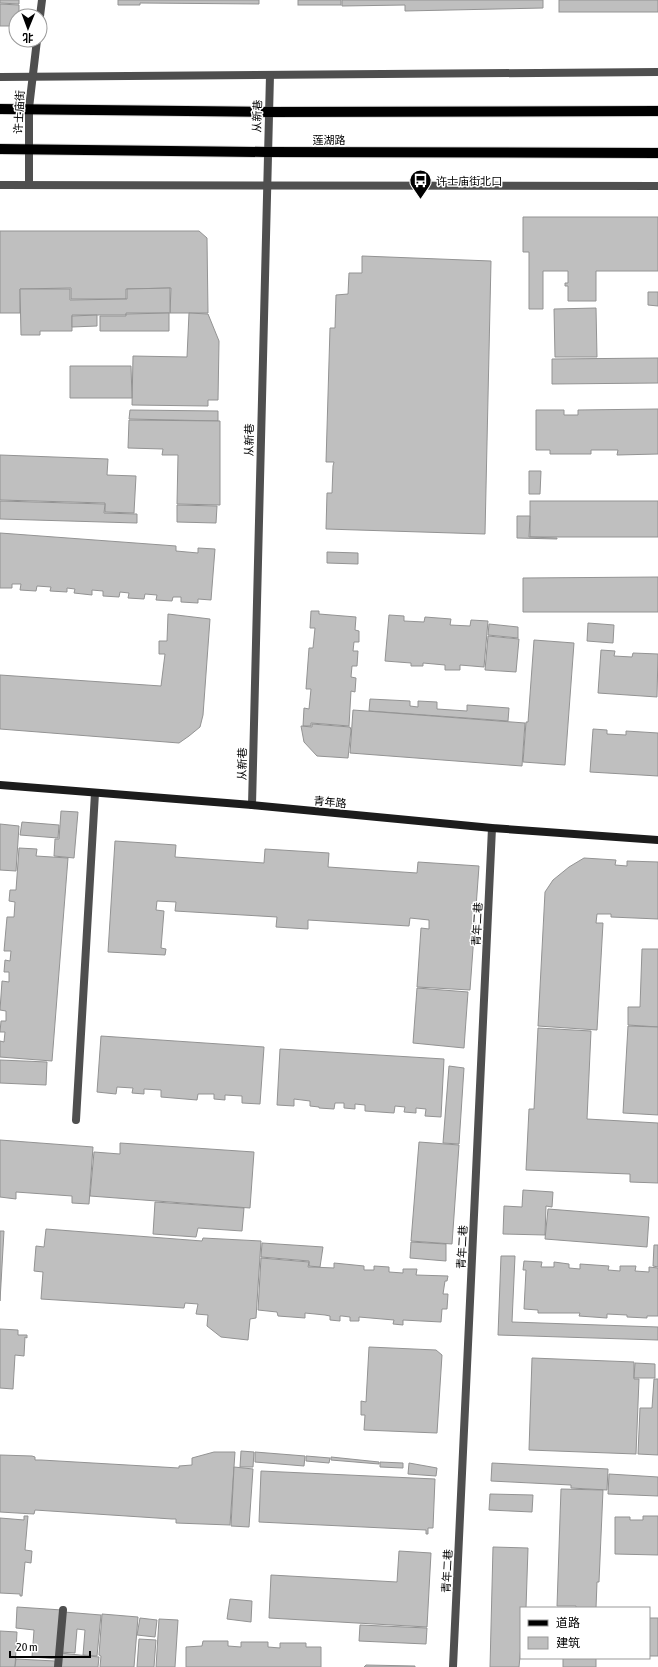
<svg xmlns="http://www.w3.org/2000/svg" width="658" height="1667" font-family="'Asap Condensed','Noto Sans SC',sans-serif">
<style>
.building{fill:#bfbfbf;stroke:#939393}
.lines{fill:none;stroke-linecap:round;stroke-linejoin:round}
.primary-casing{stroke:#dbdbdb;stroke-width:12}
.lane{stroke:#4f4f4f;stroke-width:8}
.street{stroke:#4f4f4f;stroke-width:8}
.secondary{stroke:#1c1c1c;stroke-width:8}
.primary{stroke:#000;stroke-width:10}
.labels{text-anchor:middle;stroke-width:3;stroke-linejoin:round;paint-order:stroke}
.street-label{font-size:11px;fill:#000;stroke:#fff}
.poi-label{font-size:11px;fill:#000;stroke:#fff;text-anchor:start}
</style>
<rect width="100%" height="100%" fill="#fff"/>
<g class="building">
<path d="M0,0H19V4L0,3Z"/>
<path d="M118,0H259V4L140,3V5H118Z"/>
<rect x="298" y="0" width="43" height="5"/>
<path d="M342,0H543V8L405,11V5L342,6Z"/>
<rect x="559" y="0" width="99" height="12"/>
<path d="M0,4L19,5V16H16V26H0Z"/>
<path d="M523,217H658V271H596V301H568V286H565V283H568V271H543V309H529V252H523Z"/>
<path d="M0,231H199L207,238L208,313H170L171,288L126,289V299H71V288L20,289V313H0Z"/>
<path d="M362,256L491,261L485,534L326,529L327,493H332L333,466L334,462H326L330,328H335L336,295L348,294L349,273H362Z"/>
<path d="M170,288V313H126V315H72V331H40V335H21L20,289H70V300L127,299V289Z"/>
<path d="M648,292H658V306L648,305Z"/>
<path d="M596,308L597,357H555L554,309Z"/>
<path d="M169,313V331H100V316H126V314Z"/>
<path d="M189,313L208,314L219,341L218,400H208V406L132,405L133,356L187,357Z"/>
<path d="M97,315V326L72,327V316Z"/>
<path d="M658,358V383L552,384V359Z"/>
<path d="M70,366H131L132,398H70Z"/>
<path d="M658,409V454L617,455L618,450H591V454H550V450H536V410H564V415H578V410Z"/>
<path d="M130,410L218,411V421L129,419Z"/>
<path d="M129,420L220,421V505L177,504L178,455H162L163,449L128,448Z"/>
<path d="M0,455L108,459L107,475L136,476L134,513L105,512V503L0,500Z"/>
<path d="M529,471H541L540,494H529Z"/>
<path d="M0,501L105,504L104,513L137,514V523L0,519Z"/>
<rect x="530" y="501" width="128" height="36"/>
<path d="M177,505L217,506L216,523L177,522Z"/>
<path d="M517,516H530L529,537L557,538V539L517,538Z"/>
<path d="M0,533L176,546V551L198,553V548L215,549L211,600L198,599V603L181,602V597H173L172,601L156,600L157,595L145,594L144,599L128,598L129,593L120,592L119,597L103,596V591L92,590V595L74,593L75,589L67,588V592L50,591L51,587L37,586L36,591L20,590L21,584H12V588H0Z"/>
<path d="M327,552L358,553V564L327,563Z"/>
<path d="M658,577V612H523V578Z"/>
<path d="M311,611H319V614L356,617L355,630L359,631V642H354L353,651H358L357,666H352L351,677L356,678L355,692L351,691L349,726L311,723V726H303L304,708L309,709L311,689H306L309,648H313L315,628H310Z"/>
<path d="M168,614L210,619L203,715L200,727L189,736L179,743L0,729V675L161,686L165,654H159V641H167Z"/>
<path d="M389,615L404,616V621L424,622L425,617L451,619L450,625L470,626L471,620L488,621L484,667L460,665V670H445V665L423,663V666H411V663L385,661Z"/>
<path d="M588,623L614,625L613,643L587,641Z"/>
<path d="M489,624L518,627V638L488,635Z"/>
<path d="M488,636L519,639L516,672L485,670Z"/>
<path d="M534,640L574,643L565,765L523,762L526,722H528Z"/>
<path d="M601,650L615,651L614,656L632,657L633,653L658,654L657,697L598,693Z"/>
<path d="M370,699L410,701V706L418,707V701L437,702V709L467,711V705L509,708L508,721L369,711Z"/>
<path d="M353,710L525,723L522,766L350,753Z"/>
<path d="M312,724L350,727L351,730L348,758L317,756L304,742L301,726L312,727Z"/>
<path d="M593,729L607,730V734L626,735V731L658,733V776L590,772Z"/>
<path d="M61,811L78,812L74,858L54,856L55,839H59Z"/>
<path d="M22,822L59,825L58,838L20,835Z"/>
<path d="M0,824L19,826L16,871L0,870Z"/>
<path d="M115,841L176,845L175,857L264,863L265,849L329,853L328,867L417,873L418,862L479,866L470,990L417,987L421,928L429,929V920L410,918L409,926L308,920V929L276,927L277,917L175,911L176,902L157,901L156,910L164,911L161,948L166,949L165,955L108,952Z"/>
<path d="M19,848L37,849L36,856L68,858L52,1061L0,1057V1041L4,1042L5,1032H0L1,1021H6V1011L0,1010L2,981L9,982V972H4L5,960L10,961L11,951H4L7,917H14L15,902L9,901L10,890H16Z"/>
<path d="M584,858L616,860L615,865L627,866V861L658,862V919L611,917V914H597L596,923H603L597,1030L538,1026L545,892L553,880L569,867Z"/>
<path d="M642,949H658V1027L628,1025V1007H640Z"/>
<path d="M417,988L468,992L464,1048L413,1043Z"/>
<path d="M628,1026L658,1027V1115L623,1113Z"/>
<path d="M538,1028L591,1031L587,1119L658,1123V1183L630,1182V1174L526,1170L529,1109H534Z"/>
<path d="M101,1036L264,1047L260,1104L242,1103V1096L225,1095V1100L214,1099V1094H198L197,1100L161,1097V1090L144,1089V1094L132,1093L133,1088L117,1087L116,1094L97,1092Z"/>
<path d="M280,1049L444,1059L441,1117L425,1116L426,1109L416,1108V1113L404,1112L405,1107L395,1106L394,1113L365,1111V1105L355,1104V1109L344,1108V1103H335L334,1109L319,1108V1107L310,1106V1101L294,1099V1106L277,1105Z"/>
<path d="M0,1060L47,1062L46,1085L0,1083Z"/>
<path d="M449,1066L464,1068L459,1144L443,1143Z"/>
<path d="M0,1140L93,1147L89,1204L72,1203V1196L16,1192V1199L0,1197Z"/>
<path d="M419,1142L459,1145L452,1244L411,1241Z"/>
<path d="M120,1143L254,1152L250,1208L90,1196L94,1152L120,1154Z"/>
<path d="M523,1190L553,1192L552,1207L546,1206L545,1235L503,1234L504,1206L522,1207Z"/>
<path d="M155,1202L244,1208L242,1231L198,1228L196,1237L153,1234Z"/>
<path d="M548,1209L649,1217L647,1247L545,1239Z"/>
<path d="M46,1229L202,1241L203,1238L261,1241L256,1318L250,1319L248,1340L221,1337L207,1326L208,1315L196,1314L198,1304L185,1303L184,1308L41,1299L43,1272L34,1271L36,1246L44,1247Z"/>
<path d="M0,1231H4L0,1301Z"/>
<path d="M411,1242L446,1244V1261L410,1258Z"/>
<path d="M262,1243L323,1247L320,1267L309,1266V1261L261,1257Z"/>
<path d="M654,1245H658V1267L653,1266Z"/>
<path d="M501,1256H515L512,1322L658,1327V1340L498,1335Z"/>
<path d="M261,1258L309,1262L308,1267H312L334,1268V1263L364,1266V1270H374V1266L389,1267V1272L403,1273V1269H417L416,1275L448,1276L447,1281H445L443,1294H448L447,1309H442L441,1322L403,1320V1325L393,1324L394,1320L359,1317V1321H350V1317L342,1316H340V1321L330,1320V1316L325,1315L305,1313V1318L278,1316L277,1312L258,1310Z"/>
<path d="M524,1261L542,1262L541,1267H554V1262L569,1264V1268L580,1269V1264L609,1266L608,1270L620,1271V1266H636L635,1271L649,1272V1267L658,1268V1316H647V1318L627,1317V1315L607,1314V1318L579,1316L580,1313H538V1310L524,1309L526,1270H523Z"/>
<path d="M0,1329L18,1330V1335H27V1338L25,1337L24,1356L15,1355L13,1389L0,1388Z"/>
<path d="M369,1347L436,1350L442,1355L437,1433L364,1430L365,1415H361V1401L366,1402Z"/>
<path d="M532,1358L634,1362V1379H639L636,1454L529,1450Z"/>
<path d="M635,1363L655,1364V1378H634Z"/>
<path d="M654,1379H658V1455L638,1454L640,1408H652Z"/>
<path d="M241,1451L254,1452L253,1467H240Z"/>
<path d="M214,1452H235L230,1525L176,1523V1519H172L35,1510L34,1514L0,1512V1455L32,1456L35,1457V1460H41L179,1468V1466L192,1465V1458Z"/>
<path d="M255,1452L305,1456L304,1466L255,1462Z"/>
<path d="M306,1456L330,1458L329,1463L306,1461Z"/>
<path d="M331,1457L379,1462V1464L331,1460Z"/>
<path d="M380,1462L403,1463V1468L380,1467Z"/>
<path d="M409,1463L437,1468L436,1476L408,1474Z"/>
<path d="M492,1463L608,1469L607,1490L571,1488V1485L491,1481Z"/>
<path d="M234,1467L253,1469L249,1527L231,1526Z"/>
<path d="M261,1471L435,1479L433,1528H428V1534H426V1530L259,1522Z"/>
<path d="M609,1474L658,1477V1496L608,1494Z"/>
<path d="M561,1489L603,1490L599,1582H597L596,1608H576V1606H557Z"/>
<path d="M490,1494L533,1495L532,1512L489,1510Z"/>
<path d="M24,1516H28L25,1550L32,1551L31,1563L25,1562L22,1596H20V1594L0,1593V1518L24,1520Z"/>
<path d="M643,1516H658V1555L615,1554V1517H630V1520H643Z"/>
<path d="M493,1547L528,1548L526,1608H521V1646L519,1667H490Z"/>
<path d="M399,1551L431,1553L427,1627L269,1618L271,1575L397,1582Z"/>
<path d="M230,1599L252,1601L251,1622L227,1619Z"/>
<path d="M17,1607L62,1610L58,1659L32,1657L34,1630L16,1628Z"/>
<path d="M64,1612L101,1615L97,1656L83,1655L85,1630L77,1629L75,1653L60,1652Z"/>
<path d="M102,1614L138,1617L134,1667H100L101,1656L99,1655Z"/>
<path d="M140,1618L157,1620L155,1637L137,1635Z"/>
<rect x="649" y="1618" width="9" height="38"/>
<path d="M159,1619L178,1620L175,1667H156Z"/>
<path d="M360,1625L427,1628L426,1644L359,1641Z"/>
<path d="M0,1631L17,1632L15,1667H0Z"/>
<path d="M139,1639L156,1640L154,1667H137Z"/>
<path d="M203,1641H228V1646L241,1647V1642H268V1647L280,1648V1643H306V1647H321V1667H186V1647L202,1646Z"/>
<path d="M60,1653L99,1657L98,1667H59Z"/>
<rect x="563" y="1658" width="33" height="9"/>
<path d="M16,1659L55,1661V1667H15Z"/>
<path d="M366,1665L415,1666V1667H364Z"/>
</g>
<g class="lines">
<defs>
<g id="primary">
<path d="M0,109L268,112L658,111"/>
<path d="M0,149L267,152L658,153"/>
</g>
</defs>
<use href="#primary" class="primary-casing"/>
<g class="lane">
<path d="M76,1120L95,793"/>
<path d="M58,1667L63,1610"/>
</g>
<g class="street">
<path d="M40,16L42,0"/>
<path d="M0,77L658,72"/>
<path d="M0,185L658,186"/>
<path d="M29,185V108L37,40"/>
<path d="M252,805L270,75"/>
<path d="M453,1667L492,828"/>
</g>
<path class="secondary" d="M0,785L252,805L492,828L658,840"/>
<use href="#primary" class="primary"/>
</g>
<defs>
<symbol id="bus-pin" viewBox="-11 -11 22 30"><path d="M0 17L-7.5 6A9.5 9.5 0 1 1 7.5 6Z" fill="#000" stroke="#fff"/><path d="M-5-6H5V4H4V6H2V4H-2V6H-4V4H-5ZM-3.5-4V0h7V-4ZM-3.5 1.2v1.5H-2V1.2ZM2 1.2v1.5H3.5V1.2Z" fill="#fff"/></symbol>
</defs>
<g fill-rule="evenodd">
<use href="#bus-pin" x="408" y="168" width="25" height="34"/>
</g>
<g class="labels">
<g class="street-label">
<text transform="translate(19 112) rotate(-87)" y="4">许士庙街</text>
<text transform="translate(257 116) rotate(-88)" y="4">从新巷</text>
<text x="329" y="144">莲湖路</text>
<text transform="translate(249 440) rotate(-89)" y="4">从新巷</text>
<text transform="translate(242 764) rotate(-89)" y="4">从新巷</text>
<text transform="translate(330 802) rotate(5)" y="4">青年路</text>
<text transform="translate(477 924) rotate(-87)" y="4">青年二巷</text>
<text transform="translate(462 1247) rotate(-87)" y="4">青年二巷</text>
<text transform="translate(447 1571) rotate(-87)" y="4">青年二巷</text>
</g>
<g class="poi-label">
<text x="436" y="185">许士庙街北口</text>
</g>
</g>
<rect x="520" y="1607" width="130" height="52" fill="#ffffff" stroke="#999999"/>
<rect x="528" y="1620" width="20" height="6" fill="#000000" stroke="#999999"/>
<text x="556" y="1627" font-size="12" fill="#000000">道路</text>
<rect x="528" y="1637" width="20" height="12" fill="#bfbfbf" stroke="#999999"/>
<text x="556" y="1647" font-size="12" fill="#000000">建筑</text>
<g transform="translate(28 28) rotate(181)"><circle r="19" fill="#ffffff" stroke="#999999"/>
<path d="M0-3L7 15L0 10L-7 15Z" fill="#000000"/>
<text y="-6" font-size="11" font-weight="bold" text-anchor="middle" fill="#000000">北</text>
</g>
<path d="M10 1651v6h80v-6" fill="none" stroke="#000000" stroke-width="2"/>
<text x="16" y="1651" font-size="12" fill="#000000" stroke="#ffffff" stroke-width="3" paint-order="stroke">20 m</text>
</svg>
